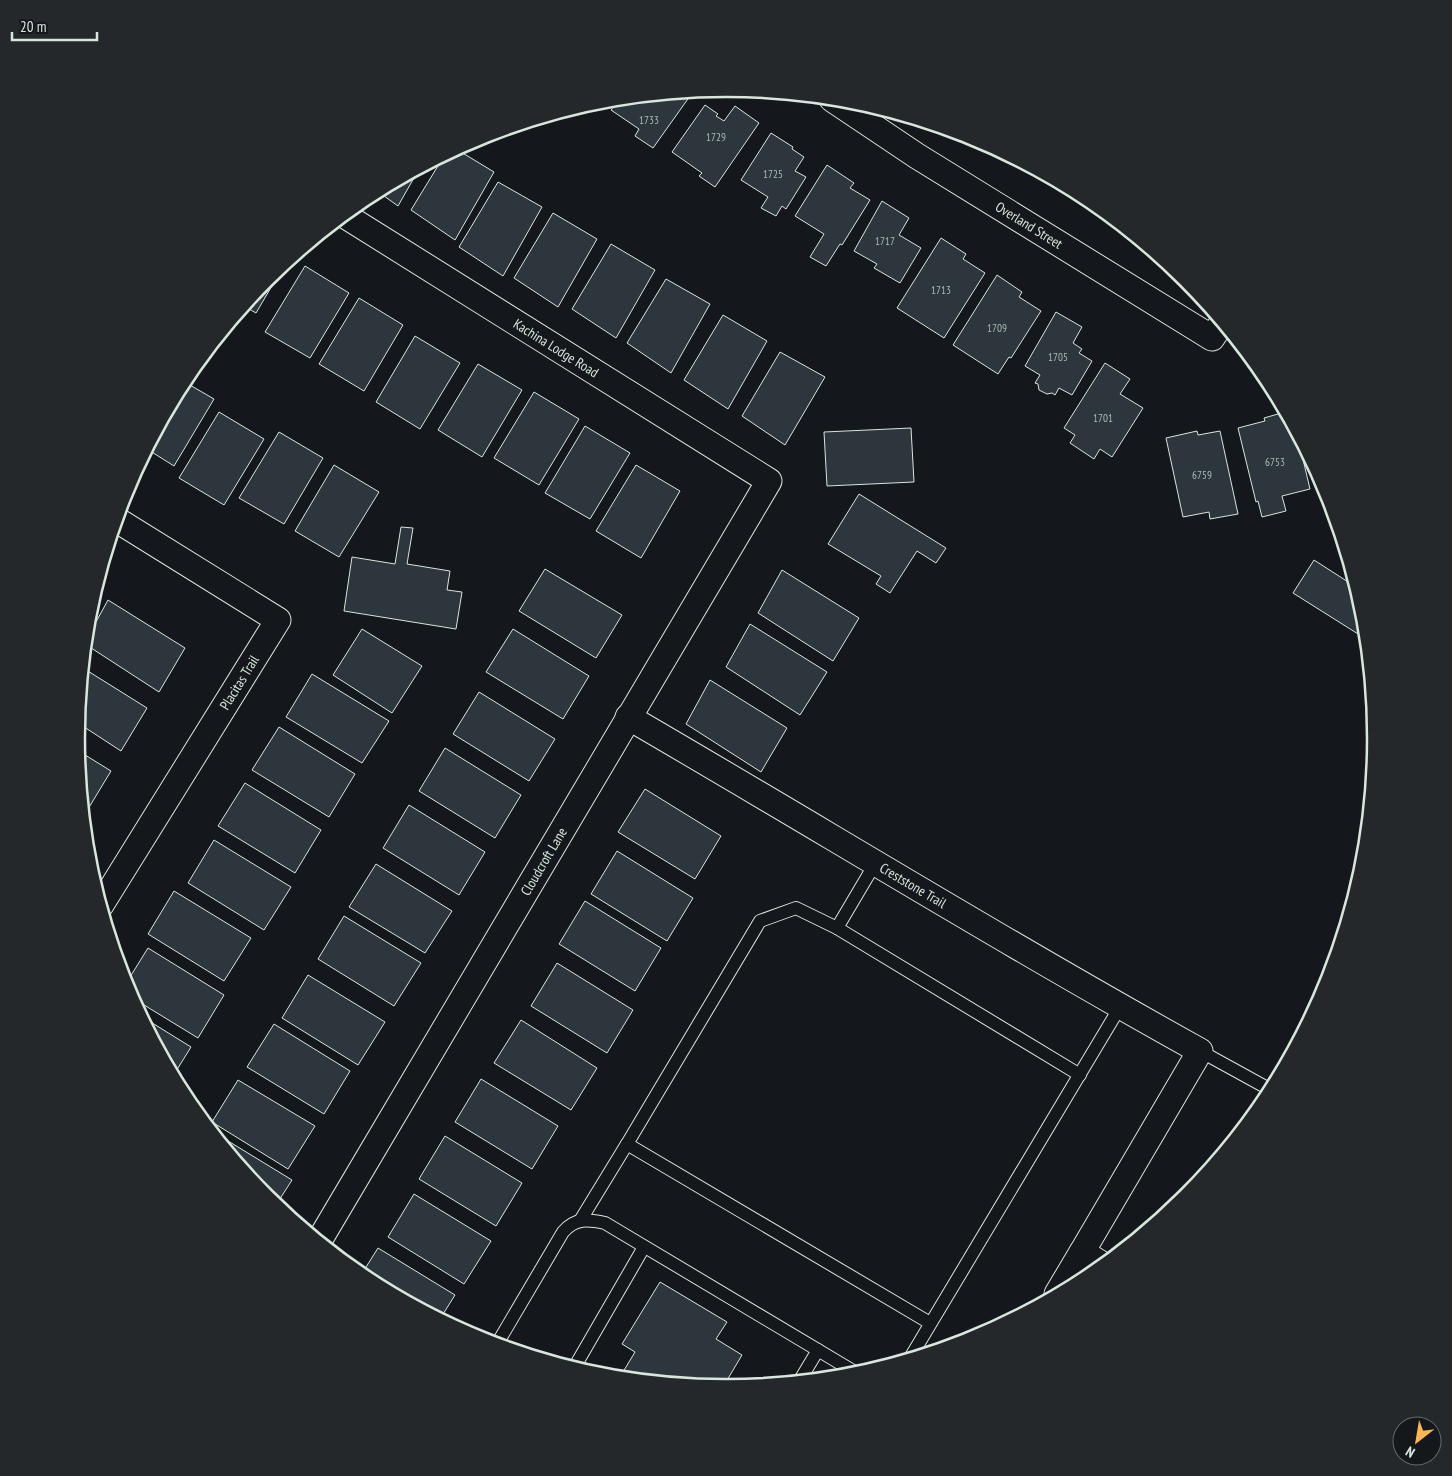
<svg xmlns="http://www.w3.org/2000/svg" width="1452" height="1476" font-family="'PT Sans Narrow',sans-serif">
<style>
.building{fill:#2c363c;stroke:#d8e6dc}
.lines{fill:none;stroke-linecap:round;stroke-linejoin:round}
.service-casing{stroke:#d8e6dc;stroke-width:14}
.minor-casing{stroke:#d8e6dc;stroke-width:27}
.service{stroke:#14181c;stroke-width:12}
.minor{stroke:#14181c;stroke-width:25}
.labels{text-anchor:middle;stroke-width:4;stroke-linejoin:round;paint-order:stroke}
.number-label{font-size:11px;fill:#adbab4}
.street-label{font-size:14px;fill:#d8e6dc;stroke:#14181c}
.rim{fill:none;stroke:#d8e6dc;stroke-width:2.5}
</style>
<rect width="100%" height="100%" fill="#14181c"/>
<g class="building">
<path d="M684,92L690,96L653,148L635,136L639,129L611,110L620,99Z"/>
<path d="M705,105L718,114L716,116L724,121L735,106L759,123L715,187L699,176L702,173L672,152Z"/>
<path d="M771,133L793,147L792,149L804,157L795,171L806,177L786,209L782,206L776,216L761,208L768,197L741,180Z"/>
<path d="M456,149L494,172L455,240L411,210L444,156Z"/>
<path d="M827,165L854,183L850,188L870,200L842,245L840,244L826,266L810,257L824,234L795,216Z"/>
<path d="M419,169L398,206L377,191Z"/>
<path d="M498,182L542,207L503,276L459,247Z"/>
<path d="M882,201L909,218L899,235L921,248L900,283L874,268L877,264L854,251Z"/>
<path d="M553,213L597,239L558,307L514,278Z"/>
<path d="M941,238L966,254L963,259L985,273L944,338L897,308Z"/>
<path d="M611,244L655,270L616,338L572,309Z"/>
<path d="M286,262L256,313L244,306L267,278Z"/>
<path d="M305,266L349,293L310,358L265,332Z"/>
<path d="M997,275L1022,292L1019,297L1041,311L1011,358L1009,357L998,374L953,345Z"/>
<path d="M666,279L710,304L671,373L627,343Z"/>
<path d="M359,298L403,325L364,391L319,364Z"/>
<path d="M1056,312L1082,327L1073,343L1082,349L1079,353L1092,361L1072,395L1059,388L1055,395L1052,393L1047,394L1039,390L1038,384L1035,383L1040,375L1025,366Z"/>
<path d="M723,315L767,341L728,409L684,380Z"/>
<path d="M415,336L460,363L420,429L376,402Z"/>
<path d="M780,352L825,377L785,445L742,416Z"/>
<path d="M1105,363L1130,379L1120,394L1143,408L1112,457L1100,449L1094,459L1070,443L1075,435L1064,428Z"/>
<path d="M478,364L522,390L482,457L438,430Z"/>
<path d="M183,381L214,399L174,466L147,449Z"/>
<path d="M534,392L579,419L539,485L494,458Z"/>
<path d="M219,412L264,439L224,505L179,478Z"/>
<path d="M1285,412L1297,434L1310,489L1282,496L1286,511L1262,517L1258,501L1256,502L1238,428L1265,421L1264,418Z"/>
<path d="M585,426L630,453L590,519L545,493Z"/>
<path d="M911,428L914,482L827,486L824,432Z"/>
<path d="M1197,431L1198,435L1220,431L1238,514L1210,519L1209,512L1183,517L1166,438Z"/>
<path d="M279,432L323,458L284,524L239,498Z"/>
<path d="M334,465L379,492L339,557L295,531Z"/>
<path d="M636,465L680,491L641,558L596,531Z"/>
<path d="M859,494L946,548L936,563L917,551L890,593L876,584L881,576L828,544Z"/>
<path d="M401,527L413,528L407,564L450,571L447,590L462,592L456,629L344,611L352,557L395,564Z"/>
<path d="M1338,527L1342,541L1333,535Z"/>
<path d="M1314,560L1356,587L1363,612L1366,639L1293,593Z"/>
<path d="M545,569L622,615L596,658L519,611Z"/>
<path d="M782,570L859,618L833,661L758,613Z"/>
<path d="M108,600L185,648L159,692L85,644L86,640Z"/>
<path d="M750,624L827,672L800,715L726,667Z"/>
<path d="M362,629L422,666L392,713L333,675Z"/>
<path d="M513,629L589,676L563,719L486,672Z"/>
<path d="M83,668L147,708L121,751L78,723Z"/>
<path d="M312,674L389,721L362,763L286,717Z"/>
<path d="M710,680L787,728L761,772L686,724Z"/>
<path d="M479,692L555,739L529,781L453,734Z"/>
<path d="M279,727L355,774L329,817L252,770Z"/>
<path d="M445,748L521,795L495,838L419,791Z"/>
<path d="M77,750L111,771L85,814L84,813Z"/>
<path d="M245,783L321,830L295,873L218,826Z"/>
<path d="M645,789L721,836L695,879L618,832Z"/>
<path d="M409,805L485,852L459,895L383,848Z"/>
<path d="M214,840L291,887L264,930L188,883Z"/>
<path d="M617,851L693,898L667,941L591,894Z"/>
<path d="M376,864L452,911L425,953L349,907Z"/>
<path d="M174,891L251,938L224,981L148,934Z"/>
<path d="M585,901L661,948L635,991L559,944Z"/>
<path d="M344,916L421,963L394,1006L318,959Z"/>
<path d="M148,948L224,995L198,1038L131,997L125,985Z"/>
<path d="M557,963L633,1010L607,1053L531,1006Z"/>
<path d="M308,975L385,1022L358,1065L282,1018Z"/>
<path d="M141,1016L191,1047L173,1076Z"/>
<path d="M521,1020L597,1068L571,1110L494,1063Z"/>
<path d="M274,1024L350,1071L324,1114L247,1067Z"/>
<path d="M481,1079L558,1126L532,1169L455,1122Z"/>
<path d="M238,1080L315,1126L288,1169L212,1122Z"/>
<path d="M215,1133L292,1180L276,1205L266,1197L215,1134Z"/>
<path d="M445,1136L522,1183L496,1226L419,1179Z"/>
<path d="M414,1194L491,1241L464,1284L388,1237Z"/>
<path d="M378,1248L455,1295L440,1319L361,1275Z"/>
<path d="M660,1282L727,1322L716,1339L742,1355L723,1387L620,1377L635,1352L622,1344Z"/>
</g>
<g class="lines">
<defs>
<g id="service">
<path d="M837,928L876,862"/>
<path d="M1200,1051L1271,1090"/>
<path d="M580,1221L627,1144"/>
<path d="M930,1323L627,1144L760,921L796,908L837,928L1080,1075"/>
<path d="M497,1344L563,1232C575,1218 588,1219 605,1223L858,1374"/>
<path d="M910,1358L1120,1007"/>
<path d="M574,1368L644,1247"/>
<path d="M800,1380L818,1350"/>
</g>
<g id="minor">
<path id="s1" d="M832,99L917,156L1212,338L1222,323"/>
<path id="s2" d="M628,717C819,828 1007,944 1200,1051L1082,1252"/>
<path id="s3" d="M101,905L278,620L117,520"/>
<path id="s4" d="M319,1241L769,481L344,215"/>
<path d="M1057,1294L1082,1252L1103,1265"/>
</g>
</defs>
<use href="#service" class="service-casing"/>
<use href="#minor" class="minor-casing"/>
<use href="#service" class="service"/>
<use href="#minor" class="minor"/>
</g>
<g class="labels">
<g class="number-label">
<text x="649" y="124">1733</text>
<text x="716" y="141">1729</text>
<text x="773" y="178">1725</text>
<text x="885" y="245">1717</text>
<text x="941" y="294">1713</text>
<text x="997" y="332">1709</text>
<text x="1058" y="361">1705</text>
<text x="1103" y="422">1701</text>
<text x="1275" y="466">6753</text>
<text x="1202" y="479">6759</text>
</g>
<g class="street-label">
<text dy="5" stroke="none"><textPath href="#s1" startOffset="234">Overland Street</textPath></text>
<text transform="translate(556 348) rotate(32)" y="5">Kachina Lodge Road</text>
<text dy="5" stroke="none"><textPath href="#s3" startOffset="262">Placitas Trail</textPath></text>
<text dy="5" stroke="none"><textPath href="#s4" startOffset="441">Cloudcroft Lane</textPath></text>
<text dy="5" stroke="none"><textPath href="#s2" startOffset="331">Creststone Trail</textPath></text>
</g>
</g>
<path d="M0 0H1452V1476H0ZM85 738a641 641 0 1 1 1282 0a641 641 0 1 1-1282 0Z" fill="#24282b" fill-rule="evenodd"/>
<path class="rim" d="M85 738a641 641 0 1 1 1282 0a641 641 0 1 1-1282 0Z"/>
<g transform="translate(1417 1441) rotate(211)"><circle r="24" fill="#14181c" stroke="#626a69"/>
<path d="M0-4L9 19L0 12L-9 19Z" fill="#ffb74d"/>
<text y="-8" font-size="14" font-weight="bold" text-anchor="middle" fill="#d8e6dc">N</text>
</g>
<path d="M12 32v8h85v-8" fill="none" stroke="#d8e6dc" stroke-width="2.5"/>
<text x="20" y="32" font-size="15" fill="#d8e6dc" stroke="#14181c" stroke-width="4" paint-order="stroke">20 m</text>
</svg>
